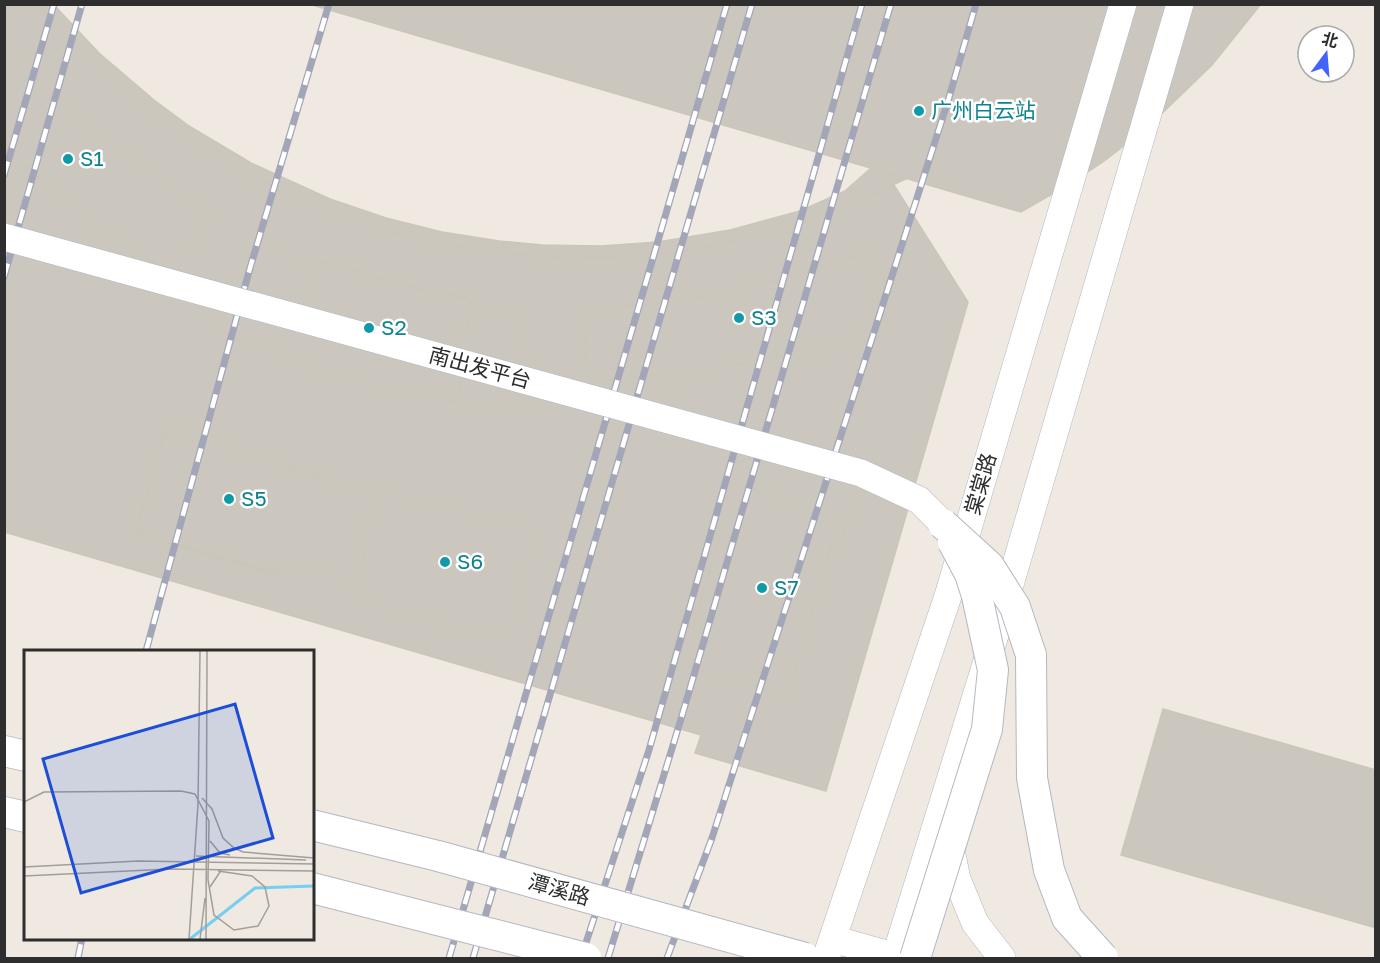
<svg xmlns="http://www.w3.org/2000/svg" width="1380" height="963" font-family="'Golos Text','Noto Sans SC',sans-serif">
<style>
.building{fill:#cbc7bf;stroke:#cbc5ba;stroke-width:1.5}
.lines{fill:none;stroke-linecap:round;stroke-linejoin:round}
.tertiary-casing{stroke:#b4b7c1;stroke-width:28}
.secondary-casing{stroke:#b4b7c1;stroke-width:32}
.tertiary{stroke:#fff;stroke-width:27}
.secondary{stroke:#fff;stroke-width:30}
.rail-casing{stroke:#a3a6b8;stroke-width:7}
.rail{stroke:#fff;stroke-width:4.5;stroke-dasharray:14;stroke-linecap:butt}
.tertiary-bridge-casing{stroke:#b4b7c1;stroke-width:28;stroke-linecap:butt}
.secondary-bridge-casing{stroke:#b4b7c1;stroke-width:32;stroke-linecap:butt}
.tertiary-bridge{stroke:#fff;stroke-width:27}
.secondary-bridge{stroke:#fff;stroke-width:30}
.culture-dot{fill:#0f9aa8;stroke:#fff;stroke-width:2}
.labels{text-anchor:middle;stroke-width:5;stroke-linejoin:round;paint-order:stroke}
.culture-label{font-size:21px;fill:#0d838f;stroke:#fff;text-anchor:start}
.street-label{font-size:21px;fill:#2e2e2e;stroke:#fff}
.inset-river{fill:none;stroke:#75cff0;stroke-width:3}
.inset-road{fill:none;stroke:#a29e99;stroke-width:1.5}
.view{fill:#1d4ed8;fill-opacity:0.15;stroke:#1d4ed8;stroke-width:3}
.inset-edge{fill:none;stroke:#2e2e2e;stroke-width:3}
</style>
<rect width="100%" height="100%" fill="#efe9e1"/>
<g class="building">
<path d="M4,4H38L91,61L135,100L182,135L245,174L285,193L340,216L382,230L439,244L498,253L542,257L601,258L660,254L718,245L776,231L844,207L894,185L968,302L826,791L695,753L701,735L4,532Z"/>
<path d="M38,4H53L99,53L154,100L189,126L251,163L330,199L386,218L442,232L499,241L542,245L601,246L658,242L730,230L800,211L845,191L871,168L906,179L844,207L790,226L733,241L689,250L630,256L572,258L498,253L439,244L382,230L340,216L285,193L220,159L170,127L135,100L91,61Z"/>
<path d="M309,4H1261L1212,65L1151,124L1107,159L1071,183L1021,212Z"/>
<path d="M4,42L42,83L98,134L147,170L208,211V219L177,271H169L152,261L151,264L139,267L86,231L83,223L87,217L37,177L32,182H26L4,164Z"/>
<path d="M4,42L42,83L98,134L147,170L208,211V219L177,271H169L152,261L87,217L4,148Z"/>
<path d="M264,247L311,265L314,260H319L401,285L467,298L471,301V307L522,314L526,320L524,355L536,356L533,405L525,409L480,405L434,398L386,388L301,364L214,329L210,324V318L230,277L242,283L256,252Z"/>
<path d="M871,251L876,256L890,290L883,293L896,326L891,333L833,353L765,372L758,370L754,362L692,372V379L685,385L618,390L613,386L612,379L593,380L586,376L584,315L588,308L661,303L721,294L795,276L865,252Z"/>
<path d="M854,256L861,259L863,262L884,314L883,321L880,324L799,351L724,367L692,372L612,379L593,380L586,376L584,315L588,308L661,303L721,294L795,276Z"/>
<path d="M316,260L401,285L469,299L471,303L467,335L460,334L456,362L463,363L459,394L456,399L445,400L415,395L355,381L301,364L281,356L280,348L291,319L298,321L307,295L301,293L312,262Z"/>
<path d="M173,422H183L230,443L316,473L318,477L305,523L298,522L282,573L275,575L140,534L137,529L166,429Z"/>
<path d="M167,433L526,538L525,543H527L500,634L499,633L497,638L358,597L355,592L356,582L286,562L283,570L276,573L138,533L139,528L138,527L164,437L166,438Z"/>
<path d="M829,441L842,443L853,450L860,463V474L838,552L830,550L789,692L787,691L786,695L671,661L672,658L670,657L680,624L693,628L720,536L710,533L730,465L735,462Z"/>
<path d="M727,482L807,505L804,516L835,524L834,527L836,528L789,692L787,691L786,695L671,661L672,658L670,657L680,624L693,628L720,536L710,533L724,484L726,485Z"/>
<path d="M379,492L478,514L525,522L534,528L536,536L508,633L504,639L499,641L358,600L355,596L354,592L368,542L362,540L376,494Z"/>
<path d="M1163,709L1376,770V918L1373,927L1121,855Z"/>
</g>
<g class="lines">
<defs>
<g id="tertiary">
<path d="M949,841L957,879L975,923L1002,958"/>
<path d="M833,939L900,958"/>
<path d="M826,958L948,596L1123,4"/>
<path d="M895,958L999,622L1180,4"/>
</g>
<g id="secondary">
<path d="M4,751L26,756"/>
<path d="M4,812L26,817"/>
</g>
</defs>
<use href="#tertiary" class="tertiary-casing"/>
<use href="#secondary" class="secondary-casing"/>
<use href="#tertiary" class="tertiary"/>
<use href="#secondary" class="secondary"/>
<defs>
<g id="rail">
<path d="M4,175L54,4"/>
<path d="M4,277L82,4"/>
<path d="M146,651L250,268L329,4"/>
<path d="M78,958L82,938"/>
<path d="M449,958L727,4"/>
<path d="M473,958L752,4"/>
<path d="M581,958L649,750L862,4"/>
<path d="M608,958L681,719L891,4"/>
<path d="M667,958L712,838L948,101L976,4"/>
</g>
</defs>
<use href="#rail" class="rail-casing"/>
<use href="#rail" class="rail"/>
<defs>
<path id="tertiary-bridge" d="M4,237L861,473L919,500L943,524"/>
<g id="secondary-bridge">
<path d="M943,524L989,566L1015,607L1031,655L1032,778L1049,870L1067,918L1103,958"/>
<path d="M312,825L438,856L805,958"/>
<path d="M312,888L586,958"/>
<path d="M915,958L987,729L993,670L977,596L970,574L953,542"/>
</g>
</defs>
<use href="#tertiary-bridge" class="tertiary-bridge-casing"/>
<use href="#secondary-bridge" class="secondary-bridge-casing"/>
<use href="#tertiary-bridge" class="tertiary-bridge"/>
<use href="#secondary-bridge" class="secondary-bridge"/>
</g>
<g class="culture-dot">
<circle cx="919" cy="111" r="6"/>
<circle cx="68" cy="159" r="6"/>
<circle cx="739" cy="318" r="6"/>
<circle cx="369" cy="328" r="6"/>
<circle cx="229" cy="499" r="6"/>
<circle cx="445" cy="562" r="6"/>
<circle cx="762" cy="588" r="6"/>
</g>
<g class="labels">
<g class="culture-label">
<text x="931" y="118">广州白云站</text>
<text x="80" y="166">S1</text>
<text x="751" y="325">S3</text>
<text x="381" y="335">S2</text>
<text x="241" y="506">S5</text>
<text x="457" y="569">S6</text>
<text x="774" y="595">S7</text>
</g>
<g class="street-label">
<text transform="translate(480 368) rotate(15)" y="7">南出发平台</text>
<text transform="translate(981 484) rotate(-74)" y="7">棠棠路</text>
<text transform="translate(559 890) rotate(16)" y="7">潭溪路</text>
</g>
</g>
<g transform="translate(24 650)">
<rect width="290" height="290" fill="#efe9e1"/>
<path class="inset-river" d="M166,289L231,238L290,236"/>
<path class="inset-road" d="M171,144L185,171L184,230L190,265L210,280L234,276L245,256L241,237L228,226L194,221M178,148L188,159L199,188L210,198L219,202L290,208M0,152L20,142L157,141L171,144M0,163V199M186,191L196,203L206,205M172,206L282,210M0,217L114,211L290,214M0,226L146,219L290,221M186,237L196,222M165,289L174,154L176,1M176,289L181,248M182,289L183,1"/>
<path class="view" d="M211,54L249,188L57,243L19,109Z"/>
<rect width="290" height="290" class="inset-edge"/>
</g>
<rect width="1380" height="963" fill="none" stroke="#2e2e2e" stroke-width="12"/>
<g transform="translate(1326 54) rotate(16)"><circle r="28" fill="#ffffff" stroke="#ababab" stroke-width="1.5"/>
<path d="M0-4.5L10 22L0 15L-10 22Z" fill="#4264fb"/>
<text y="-9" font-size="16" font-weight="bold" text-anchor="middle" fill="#2e2e2e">北</text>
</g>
</svg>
